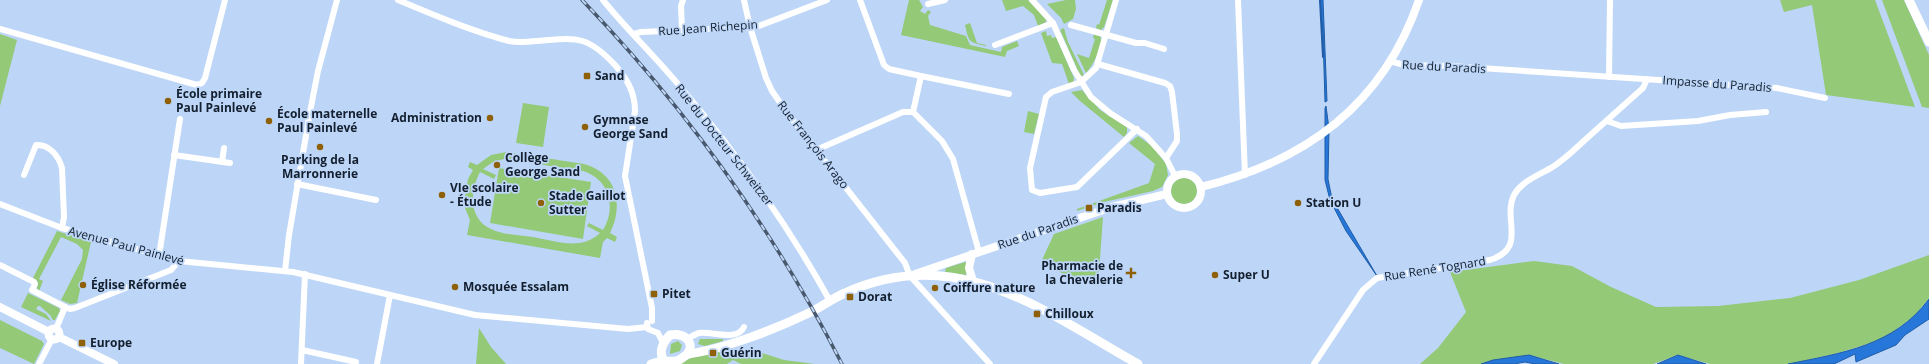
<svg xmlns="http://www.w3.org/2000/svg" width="1929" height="364" font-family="'Open Sans',sans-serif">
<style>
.green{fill:#93c977;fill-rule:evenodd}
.water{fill:#2677d9;stroke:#205da6}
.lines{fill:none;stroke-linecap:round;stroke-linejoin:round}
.stream{stroke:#205da6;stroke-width:2}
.street{stroke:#fff;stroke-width:6}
.secondary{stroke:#fff;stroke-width:8}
.primary{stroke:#fff;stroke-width:9}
.rail-casing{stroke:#48586d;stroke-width:3.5}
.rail{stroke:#bdd6f8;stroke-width:2;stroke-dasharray:6;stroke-linecap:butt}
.poi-dot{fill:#8e6108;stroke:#bdd6f8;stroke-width:1.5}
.labels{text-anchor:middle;stroke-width:3.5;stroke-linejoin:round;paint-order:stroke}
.street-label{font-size:12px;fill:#131f2e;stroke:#bdd6f8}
.poi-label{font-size:12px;font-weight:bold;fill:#131f2e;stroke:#bdd6f8;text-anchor:start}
</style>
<rect width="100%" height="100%" fill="#bdd6f8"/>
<g class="green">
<path d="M909,0H919L923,7L920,11L925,14L928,10L931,12L928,16L930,25L966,36L970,45L1001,52L1002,47L1017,41L1019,46L1007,51L1005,57L901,35Z"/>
<path d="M1002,0H1028L1046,18V22L1038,26L1034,15L1023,6L1006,11Z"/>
<path d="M1066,0H1075L1076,9L1073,19L1064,24L1061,18L1047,4Z"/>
<path d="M1107,0H1113L1104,27L1101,30L1096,28L1097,24L1099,25Z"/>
<path d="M1780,0H1875L1915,107L1826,95L1812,5L1784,12Z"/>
<path d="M1882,0H1904L1929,55V108L1922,107Z"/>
<path d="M970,23L977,43L986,45V46C968,42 969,42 965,25Z"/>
<path d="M1064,28L1068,42L1084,75L1082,76L1080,75L1060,30Z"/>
<path d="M1046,31L1047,36L1051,35L1052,38L1056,37L1074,78L1073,83L1069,84L1062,64L1052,63L1041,33Z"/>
<path d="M0,34L17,40L0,106Z"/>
<path d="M1094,34L1100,36C1105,44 1092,67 1086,73L1077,54L1089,58L1095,39L1093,38Z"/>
<path d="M1082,90L1100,110L1127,127V133L1124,137L1080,101L1071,92Z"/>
<path d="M523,103L549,107L543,147L516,143Z"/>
<path d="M1028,111L1039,114L1034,134L1024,132Z"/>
<path d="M1138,136L1152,146L1166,164L1168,175L1162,187L1153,191L1104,202L1077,211V209L1149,183L1155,164L1129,143Z"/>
<path d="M506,152L584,164C617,173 624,205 610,233L617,237L615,242L607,238L603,242L600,258L467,235L470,220L465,208V196L468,179L473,170L468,167L470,162L477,165L491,155ZM504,159L583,171C609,179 617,207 603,230L589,223L587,226L600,233C581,251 556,241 533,237C519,235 503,235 491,229C468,219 470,191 480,172L494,179L496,175L483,169L493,162Z"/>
<path d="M499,168L591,182L583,239L490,223Z"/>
<circle cx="1184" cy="191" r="13"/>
<path d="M1103,217L1098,286L1075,280L1041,262L1054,234Z"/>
<path d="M57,231L91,242L77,303L70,304L61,300L82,259L83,250L77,244L61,237L39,279L43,281L39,291L37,288L38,282L33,278Z"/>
<path d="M1929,255V298L1915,315L1884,339L1838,353L1789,364H1710L1678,355L1653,364H1564L1529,355L1486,364H1420L1438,348L1466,312L1450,272L1534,261L1572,266L1611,287L1656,307L1718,306L1790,298L1859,280Z"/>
<path d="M965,262L967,263L966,275L945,272L946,268Z"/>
<path d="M28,293L59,308L60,311L55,320H53L50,315L40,306H38L36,309L46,314L51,321L21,307Z"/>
<path d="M0,320L42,341L44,344L34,364L0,348Z"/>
<path d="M479,328L491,347L506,364H476Z"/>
<path d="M700,339H723V341L705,346L698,344Z"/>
<path d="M678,341L682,345L680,351L670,354L671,344Z"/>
<path d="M756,351L784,360L815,364H741L733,360L727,364H679L693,357L718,352L728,355Z"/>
</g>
<g class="water">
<path d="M1320,0H1323L1327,101L1325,102L1323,35Z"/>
<path d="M1326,106L1329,129L1328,179L1332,199L1377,276L1346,231L1330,200L1325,180V108Z"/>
<path d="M1929,299V319L1905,335L1896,345L1856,362L1855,354L1834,364H1788C1842,353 1894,346 1929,299Z"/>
<path d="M1529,355L1559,364H1535L1525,362L1514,364H1481L1493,360Z"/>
<path d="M1678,355L1706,364H1657Z"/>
</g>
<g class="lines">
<path class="stream" d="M1320,0L1323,57"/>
<g class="street">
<path d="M398,0C434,15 471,31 509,41C518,43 527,42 536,41C576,38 586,34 615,65C627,79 635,92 635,111L625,176L652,308V321"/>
<path d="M603,0C628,31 657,58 682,89C738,155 788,225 830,301"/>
<path d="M744,0L750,27L766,78L772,91L788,114L905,263L910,276L990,364"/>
<path d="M860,0L884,65L889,69L921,76L913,112"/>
<path d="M1032,0L1053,23L1074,70L1091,97L1110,113L1146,136L1166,158L1175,176"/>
<path d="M1116,0L1096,68L1081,82L1052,92L1046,97L1030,168L1032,190L1040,193L1077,187L1137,129"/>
<path d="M1238,0L1245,175"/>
<path d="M928,4L945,0"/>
<path d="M1071,25L1136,43H1145L1164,49"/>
<path d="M0,29L197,85L202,83L205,78L225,0"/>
<path d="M682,30L681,6L683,0"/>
<path d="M634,34L641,32L756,27L827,0"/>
<path d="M995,45L1053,23"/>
<path d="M1390,61L1404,65L1450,66L1777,88L1825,98"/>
<path d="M1098,64L1165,83L1170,86L1172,92L1177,134V141L1166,158"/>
<path d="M921,76L1009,94"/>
<path d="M1609,77L1610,0"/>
<path d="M1607,121L1621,126L1698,121L1730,115L1766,112"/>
<path d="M816,150L903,112H913L942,141L953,159L979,252"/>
<path d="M174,155L230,163"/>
<path d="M222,162L224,148"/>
<path d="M24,175L36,145C50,144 59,157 62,168L64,217L62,228"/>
<path d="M297,184L376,200"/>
<path d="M0,204L62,228L179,261L293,272L475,315L628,329L647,327"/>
<path d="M159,256L180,119"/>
<path d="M0,265L34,282L35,284L32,290L65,307"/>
<path d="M285,271L289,235L310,112L318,71L337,0"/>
<path d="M647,323L648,329L658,333L663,343"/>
<path d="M56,329L65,307L70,309L75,308L171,270L179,261"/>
<path d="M687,339C691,337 695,334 699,333C711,331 737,342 744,327"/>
<path d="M302,350L356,362"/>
<path d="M39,364L52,339"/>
<path d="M301,364L305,274"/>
<path d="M377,364L390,295"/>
<path d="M1314,364L1363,290L1377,278L1490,260C1528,248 1502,219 1514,195C1521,182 1538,175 1551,168C1564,160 1575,149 1586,139C1605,122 1624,105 1643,88L1647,79"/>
</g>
<g class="secondary">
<circle cx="1184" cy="191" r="17"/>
<path d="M1201,187C1306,161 1383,105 1419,0"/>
<path d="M972,254L969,268L973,281"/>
<path d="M915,274L1112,207L1167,194"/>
<path d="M0,307L49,332"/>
<circle cx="54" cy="334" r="5.5"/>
<path d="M59,337L114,364"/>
</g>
<g class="primary">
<path d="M1909,0L1929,42"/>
<path d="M688,354C725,349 778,328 811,312C823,306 833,298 845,293C957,242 1044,311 1138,364"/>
<path d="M651,364C655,363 660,361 664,361C671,361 676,363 682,358C699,348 687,331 670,335C663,342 658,352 664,361"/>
</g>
<defs>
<path id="rail" d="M582,0C686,108 774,231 842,364"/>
</defs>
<use href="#rail" class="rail-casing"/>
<use href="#rail" class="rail"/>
</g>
<g class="poi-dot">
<rect x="583" y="72" width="8" height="8" rx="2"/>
<circle cx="168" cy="101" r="4"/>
<circle cx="490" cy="118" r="4"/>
<circle cx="269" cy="121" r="4"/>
<circle cx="585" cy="127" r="4"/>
<circle cx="320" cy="147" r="4"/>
<circle cx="497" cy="165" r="4"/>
<circle cx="442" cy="195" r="4"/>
<circle cx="541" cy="203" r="4"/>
<circle cx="1298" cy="203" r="4"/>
<rect x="1085" y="204" width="8" height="8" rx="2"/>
<path d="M1129 267h4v4h4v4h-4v4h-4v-4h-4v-4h4z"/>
<circle cx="1215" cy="275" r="4"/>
<circle cx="83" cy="285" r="4"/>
<circle cx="455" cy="287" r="4"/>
<circle cx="935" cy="288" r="4"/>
<rect x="650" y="290" width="8" height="8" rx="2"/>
<rect x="846" y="293" width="8" height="8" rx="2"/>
<rect x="1033" y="310" width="8" height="8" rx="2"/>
<rect x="78" y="339" width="8" height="8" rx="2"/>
<rect x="709" y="349" width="8" height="8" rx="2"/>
</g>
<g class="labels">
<g class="street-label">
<text transform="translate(708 28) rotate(-4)" y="4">Rue Jean Richepin</text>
<text transform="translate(1444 67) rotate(3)" y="4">Rue du Paradis</text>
<text transform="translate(1717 84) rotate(4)" y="4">Impasse du Paradis</text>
<text transform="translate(724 145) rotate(52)" y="4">Rue du Docteur Schweitzer</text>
<text transform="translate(813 145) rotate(52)" y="4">Rue François Arago</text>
<text transform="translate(1038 232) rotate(-19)" y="4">Rue du Paradis</text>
<text transform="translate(126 246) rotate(15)" y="4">Avenue Paul Painlevé</text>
<text transform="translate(1435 269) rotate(-9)" y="4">Rue René Tognard</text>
</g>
<g class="poi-label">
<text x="595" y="80">Sand</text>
<text x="176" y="98">École primaire<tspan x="176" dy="14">Paul Painlevé</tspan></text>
<text x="277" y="118">École maternelle<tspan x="277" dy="14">Paul Painlevé</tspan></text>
<text x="482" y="122" text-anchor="end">Administration</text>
<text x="593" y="124">Gymnase<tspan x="593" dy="14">George Sand</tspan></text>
<text x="505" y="162">Collège<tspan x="505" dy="14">George Sand</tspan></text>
<text x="320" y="164" text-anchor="middle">Parking de la<tspan x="320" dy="14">Marronnerie</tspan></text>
<text x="450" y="192">VIe scolaire<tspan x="450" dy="14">- Étude</tspan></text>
<text x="549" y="200">Stade Gaillot<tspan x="549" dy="14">Sutter</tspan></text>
<text x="1306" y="207">Station U</text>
<text x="1097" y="212">Paradis</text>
<text x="1123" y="270" text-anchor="end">Pharmacie de<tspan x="1123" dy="14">la Chevalerie</tspan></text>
<text x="1223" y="279">Super U</text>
<text x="91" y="289">Église Réformée</text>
<text x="463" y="291">Mosquée Essalam</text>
<text x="943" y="292">Coiffure nature</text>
<text x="662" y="298">Pitet</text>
<text x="858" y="301">Dorat</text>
<text x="1045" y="318">Chilloux</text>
<text x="90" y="347">Europe</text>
<text x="721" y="357">Guérin</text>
</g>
</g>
</svg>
